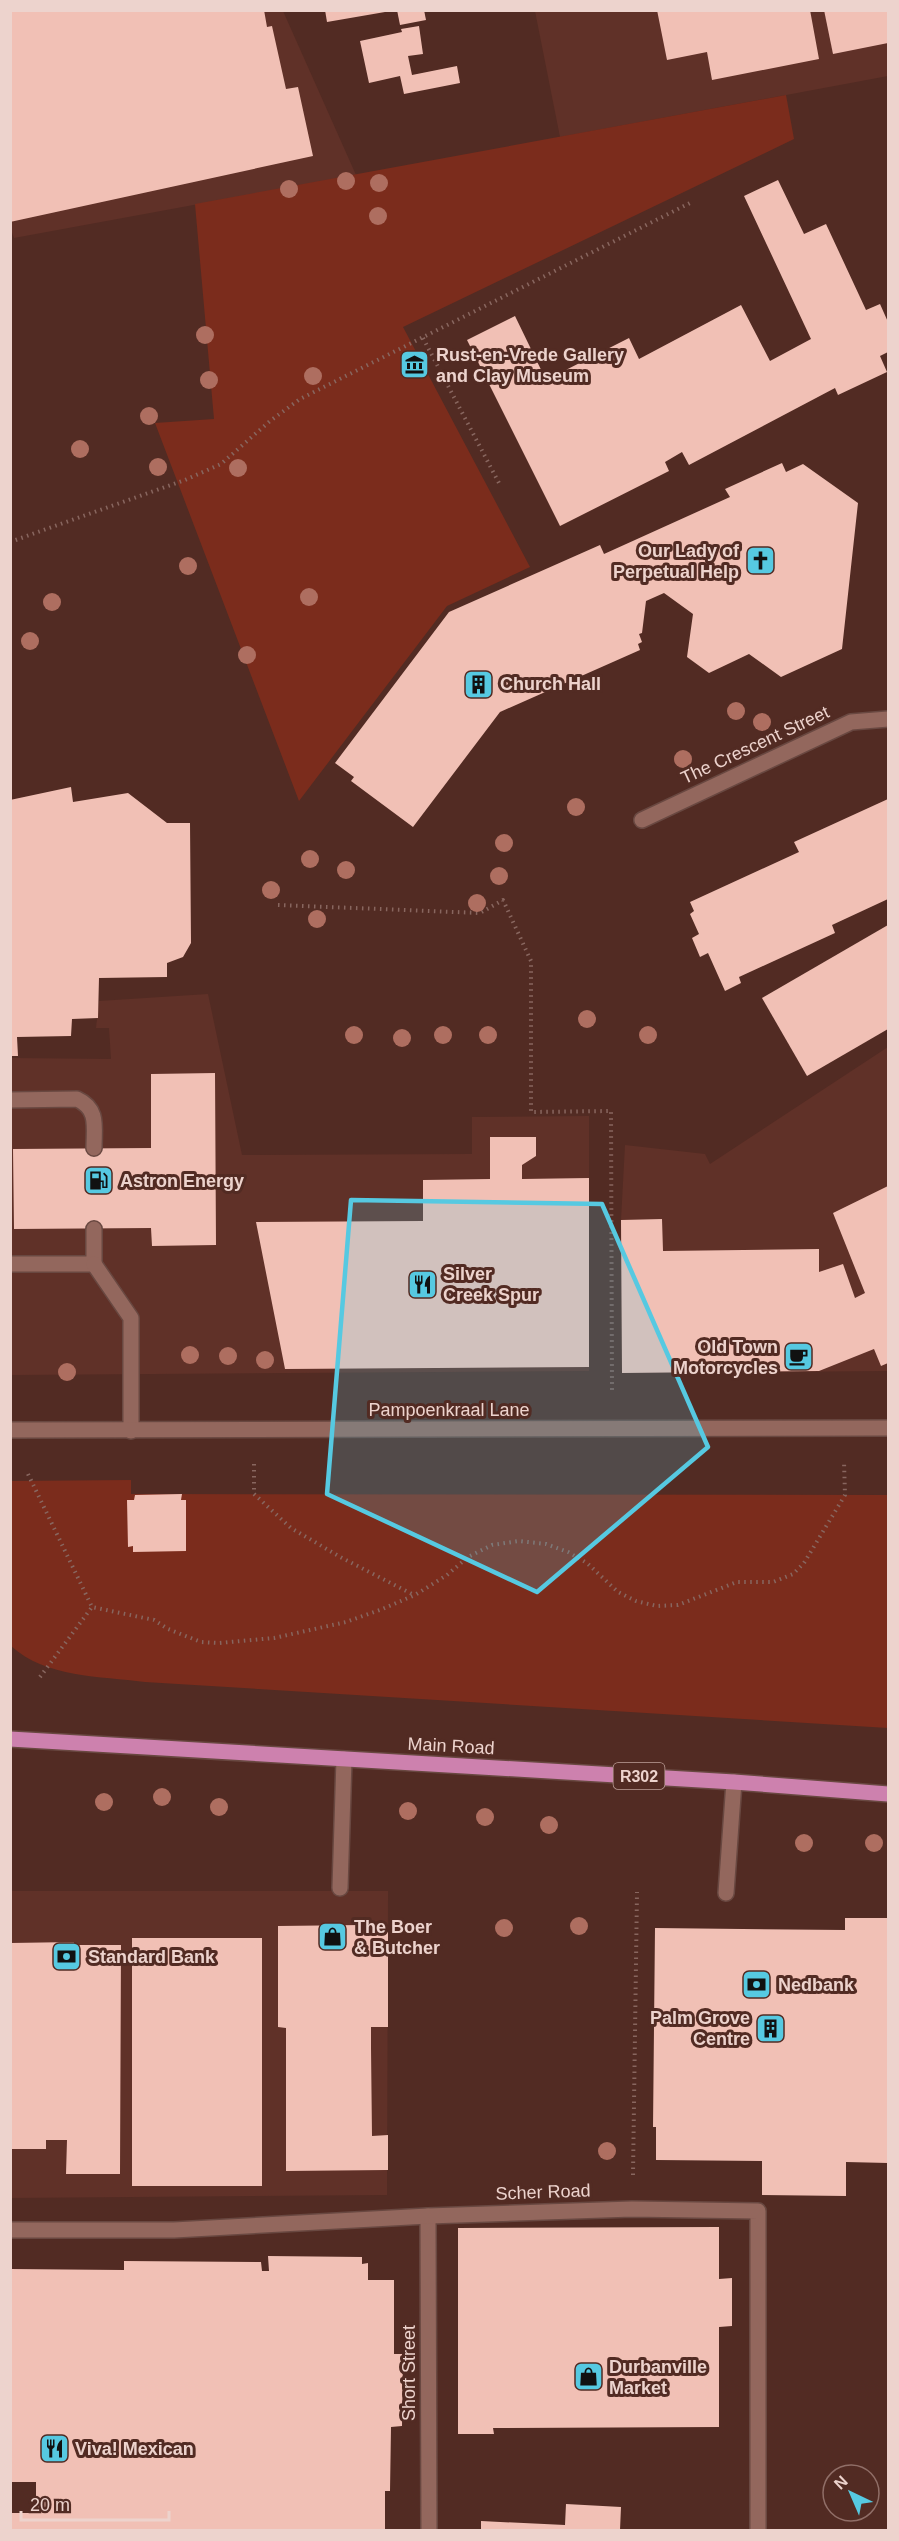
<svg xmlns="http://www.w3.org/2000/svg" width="899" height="2541" font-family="Helvetica,sans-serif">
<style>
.built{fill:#603128}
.green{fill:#7b2c1c}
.building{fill:#f1c0b5}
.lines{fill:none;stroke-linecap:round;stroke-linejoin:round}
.service-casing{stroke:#694841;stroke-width:18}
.primary-casing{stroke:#694841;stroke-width:18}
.path{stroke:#88665f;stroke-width:4;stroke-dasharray:1.5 4.5;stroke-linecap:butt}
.service{stroke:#93675d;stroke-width:15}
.primary{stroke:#cd81ae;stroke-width:15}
.tree{fill:#ae6e60}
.marked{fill:#56c9e1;fill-opacity:0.2;stroke:#56c9e1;stroke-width:4.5;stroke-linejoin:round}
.labels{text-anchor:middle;stroke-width:6;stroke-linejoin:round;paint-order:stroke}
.shield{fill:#522b23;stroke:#bea19a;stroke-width:1.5}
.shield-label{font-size:16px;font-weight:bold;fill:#edd3cd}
.poi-label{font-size:18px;font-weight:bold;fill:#edd3cd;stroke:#522b23;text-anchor:start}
.street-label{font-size:18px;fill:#edd3cd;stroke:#522b23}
</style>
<rect width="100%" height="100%" fill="#522b23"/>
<g class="built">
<path d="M11,11H283L356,175L14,238L11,230Z"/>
<path d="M535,11H888V76L560,137Z"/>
<path d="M208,994L242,1155L472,1154V1117L589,1116V1371L11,1375L10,1058L111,1059L109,1028H96L99,1001Z"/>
<path d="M888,1047V1371L622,1373L621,1220L625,1145L705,1154L710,1164Z"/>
<path d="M10,1891H388L387,2195L11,2198Z"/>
</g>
<g class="green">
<path d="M786,95L794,139L403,327L530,567L447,606L299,801L155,423L214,419L195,204Z"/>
<path d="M131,1480V1494L888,1495V1728L145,1682C100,1676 46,1678 11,1646L10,1481Z"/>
</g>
<g class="building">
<path d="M10,10H264L267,27L272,26L286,89L298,87L313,156L10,222Z"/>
<path d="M325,10H385V12L327,22Z"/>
<path d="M397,10H424L426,20L400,25Z"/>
<path d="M657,10H810L819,59L712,80L707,52L667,60Z"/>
<path d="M824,10H888V43L833,54Z"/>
<path d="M419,26L423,54L408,56L412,75L457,66L460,83L404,94L400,76L369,83L360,41L402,32L401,29Z"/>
<path d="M778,180L804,234L826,224L866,310L880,304L888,322V352L880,356L887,372L838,395L835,388L689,465L682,452L665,462L669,471L560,526L467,340L515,316L546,380L629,338L639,359L741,305L770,361L811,339L744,196Z"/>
<path d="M782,463L786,472L803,464L858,503L842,649L781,677L749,654L709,673L687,657L693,614L664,593L646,601L642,633L639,634L642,642L638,644L640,650L500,712L413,827L351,781L354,777L335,763L449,612L600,545L604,554L730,497L725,489Z"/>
<path d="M71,787L73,802L128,793L167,823H190L191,943L183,957L167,963V977L99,978L98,1018L72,1019L71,1036L17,1037L18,1056H10V800Z"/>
<path d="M888,799V899L832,925L835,933L739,977L741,983L725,991L708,953L700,957L692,938L699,934L690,914L694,911L690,902L799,852L794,842Z"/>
<path d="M888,925V1029L807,1076L762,998Z"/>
<path d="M215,1073L216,1245L152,1246L151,1228L14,1229L13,1149L151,1148V1074Z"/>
<path d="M490,1137H536V1156L522,1165V1179L589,1178V1367L285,1369L256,1222L423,1221V1180L490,1179Z"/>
<path d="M888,1186V1363L881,1366L874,1349L819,1371L622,1373L621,1220L662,1219L663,1251L819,1249V1272L843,1264L855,1298L865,1293L833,1213Z"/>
<path d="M182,1494L181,1500H186V1551L133,1552V1546L128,1547L127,1500H134L135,1495Z"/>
<path d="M845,1918H888V2163L846,2162V2196L762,2195V2161L656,2160V2127H653L655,1928L845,1930Z"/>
<path d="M361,1925V1930L388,1931V2027H371V2048L372,2136L388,2135V2170L286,2171V2028L278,2027V1926Z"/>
<rect x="132" y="1938" width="130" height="248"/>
<path d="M74,1942V1945H121L120,2174H66L67,2140H46V2149H10V1943Z"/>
<path d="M719,2227V2279L732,2278V2326L719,2327V2427L493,2428L494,2434H458V2228Z"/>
<path d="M268,2256L362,2257V2264L368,2263V2280H394V2354H403L402,2426L391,2427L390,2491H385V2530H12V2513H36V2482H10V2269L124,2270V2261L261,2262L262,2271H269Z"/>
<path d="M566,2504L621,2507L620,2530H481V2521L565,2525Z"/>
</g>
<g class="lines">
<defs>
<g id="service">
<path d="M642,820L851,722L888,719"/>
<path d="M10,1100L77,1099C99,1109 94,1127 94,1148"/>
<path d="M10,1264H94V1229"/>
<path d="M94,1264L131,1318V1431"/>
<path d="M10,1430L888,1428"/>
<path d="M340,1888L344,1759"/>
<path d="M726,1893L734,1782"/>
<path d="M428,2216L429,2530"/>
<path d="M10,2230H174L428,2216L632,2209L758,2211V2530"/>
</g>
<path id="primary" d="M10,1739L734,1782L888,1794"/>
</defs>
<use href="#service" class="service-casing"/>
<use href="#primary" class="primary-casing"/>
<g class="path">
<path d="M423,338L500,485"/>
<path d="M10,542L185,480L221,464L270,421L300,399L692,202"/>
<path d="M278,905L480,913L503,900L531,961V1112L611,1111L612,1394"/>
<path d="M254,1464V1494L291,1528L342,1558L414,1595"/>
<path d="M28,1474L92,1607L154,1620L168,1629L201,1642L219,1643L274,1638L346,1622L380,1610L415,1595L447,1575L468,1557L492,1545L519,1541L546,1544L568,1552L587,1563L618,1592L636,1601L657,1606L678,1605L737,1582H773L793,1574L804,1563L845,1495L844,1461"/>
<path d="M40,1677L92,1607"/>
<path d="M633,2175L637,1892"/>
</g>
<use href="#service" class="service"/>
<use href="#primary" class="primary"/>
</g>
<g class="tree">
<circle cx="346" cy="181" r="9"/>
<circle cx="379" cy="183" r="9"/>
<circle cx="289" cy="189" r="9"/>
<circle cx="378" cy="216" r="9"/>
<circle cx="205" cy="335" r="9"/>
<circle cx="313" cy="376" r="9"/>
<circle cx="209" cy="380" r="9"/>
<circle cx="149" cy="416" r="9"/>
<circle cx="80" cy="449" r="9"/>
<circle cx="158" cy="467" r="9"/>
<circle cx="238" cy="468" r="9"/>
<circle cx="188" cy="566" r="9"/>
<circle cx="309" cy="597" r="9"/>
<circle cx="52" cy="602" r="9"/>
<circle cx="30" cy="641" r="9"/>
<circle cx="247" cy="655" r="9"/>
<circle cx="736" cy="711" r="9"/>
<circle cx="762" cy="722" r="9"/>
<circle cx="683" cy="759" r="9"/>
<circle cx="576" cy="807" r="9"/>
<circle cx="504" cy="843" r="9"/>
<circle cx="310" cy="859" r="9"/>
<circle cx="346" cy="870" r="9"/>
<circle cx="499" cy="876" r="9"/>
<circle cx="271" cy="890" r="9"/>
<circle cx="477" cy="903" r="9"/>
<circle cx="317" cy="919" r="9"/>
<circle cx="587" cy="1019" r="9"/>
<circle cx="354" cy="1035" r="9"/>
<circle cx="443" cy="1035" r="9"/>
<circle cx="488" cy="1035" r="9"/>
<circle cx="648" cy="1035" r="9"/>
<circle cx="402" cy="1038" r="9"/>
<circle cx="190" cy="1355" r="9"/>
<circle cx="228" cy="1356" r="9"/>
<circle cx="265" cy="1360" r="9"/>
<circle cx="67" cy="1372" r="9"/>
<circle cx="162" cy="1797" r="9"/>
<circle cx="104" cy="1802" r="9"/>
<circle cx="219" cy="1807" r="9"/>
<circle cx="408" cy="1811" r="9"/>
<circle cx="485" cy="1817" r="9"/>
<circle cx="549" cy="1825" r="9"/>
<circle cx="804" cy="1843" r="9"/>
<circle cx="874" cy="1843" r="9"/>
<circle cx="579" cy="1926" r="9"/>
<circle cx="504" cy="1928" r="9"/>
<circle cx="607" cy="2151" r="9"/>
</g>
<path class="marked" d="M351,1200L602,1204L708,1447L537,1592L327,1494Z"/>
<defs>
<symbol id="museum-square" viewBox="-11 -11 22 22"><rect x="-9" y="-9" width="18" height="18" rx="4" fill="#56c9e1" stroke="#522b23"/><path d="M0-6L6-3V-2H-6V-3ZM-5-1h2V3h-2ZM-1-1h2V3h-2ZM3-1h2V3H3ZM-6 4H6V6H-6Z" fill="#111"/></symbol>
<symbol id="church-square" viewBox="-11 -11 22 22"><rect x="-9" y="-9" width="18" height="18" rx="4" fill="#56c9e1" stroke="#522b23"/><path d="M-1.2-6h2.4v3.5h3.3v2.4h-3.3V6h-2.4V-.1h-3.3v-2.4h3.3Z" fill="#111"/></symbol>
<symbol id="building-square" viewBox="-11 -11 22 22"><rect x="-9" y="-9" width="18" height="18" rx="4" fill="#56c9e1" stroke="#522b23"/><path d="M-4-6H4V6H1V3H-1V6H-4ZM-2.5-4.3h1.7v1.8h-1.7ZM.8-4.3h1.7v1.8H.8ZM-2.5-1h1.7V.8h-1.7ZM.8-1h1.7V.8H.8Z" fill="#111"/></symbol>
<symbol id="fuel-square" viewBox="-11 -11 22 22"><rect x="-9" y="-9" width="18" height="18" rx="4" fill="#56c9e1" stroke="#522b23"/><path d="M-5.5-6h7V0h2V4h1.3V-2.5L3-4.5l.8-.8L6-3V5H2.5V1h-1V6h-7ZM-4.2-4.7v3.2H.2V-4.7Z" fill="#111"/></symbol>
<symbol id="restaurant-square" viewBox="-11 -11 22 22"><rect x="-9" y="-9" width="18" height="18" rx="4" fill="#56c9e1" stroke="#522b23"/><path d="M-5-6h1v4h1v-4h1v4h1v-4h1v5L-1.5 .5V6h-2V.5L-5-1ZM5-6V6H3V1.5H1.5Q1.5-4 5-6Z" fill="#111"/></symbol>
<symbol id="cafe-square" viewBox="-11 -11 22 22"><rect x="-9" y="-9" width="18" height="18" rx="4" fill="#56c9e1" stroke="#522b23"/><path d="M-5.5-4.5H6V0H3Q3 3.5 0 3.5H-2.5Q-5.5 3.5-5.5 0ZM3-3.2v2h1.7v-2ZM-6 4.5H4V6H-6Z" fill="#111"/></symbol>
<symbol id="shop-square" viewBox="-11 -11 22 22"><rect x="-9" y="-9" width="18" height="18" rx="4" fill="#56c9e1" stroke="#522b23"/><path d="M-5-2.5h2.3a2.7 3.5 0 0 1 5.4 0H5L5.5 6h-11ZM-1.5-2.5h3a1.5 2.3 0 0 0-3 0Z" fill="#111"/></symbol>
<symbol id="bank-square" viewBox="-11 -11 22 22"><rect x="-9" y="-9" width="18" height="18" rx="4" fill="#56c9e1" stroke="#522b23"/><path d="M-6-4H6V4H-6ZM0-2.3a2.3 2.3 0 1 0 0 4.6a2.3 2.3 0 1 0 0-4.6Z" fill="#111"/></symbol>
</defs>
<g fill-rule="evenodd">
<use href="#museum-square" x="398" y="348" width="33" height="33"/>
<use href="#church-square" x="744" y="544" width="33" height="33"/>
<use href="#building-square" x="462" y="668" width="33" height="33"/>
<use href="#fuel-square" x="82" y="1164" width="33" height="33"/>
<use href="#restaurant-square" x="406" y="1268" width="33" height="33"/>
<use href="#cafe-square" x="782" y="1340" width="33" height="33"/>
<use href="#shop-square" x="316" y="1920" width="33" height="33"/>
<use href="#bank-square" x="50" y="1940" width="33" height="33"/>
<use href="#bank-square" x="740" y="1968" width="33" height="33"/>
<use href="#building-square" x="754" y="2012" width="33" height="33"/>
<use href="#shop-square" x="572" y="2360" width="33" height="33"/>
<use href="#restaurant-square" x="38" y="2432" width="33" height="33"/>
</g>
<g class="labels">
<rect class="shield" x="613.5" y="1763" width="51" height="26" rx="4.5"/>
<g class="shield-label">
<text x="639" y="1782">R302</text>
</g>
<g class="poi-label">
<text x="436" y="361">Rust-en-Vrede Gallery<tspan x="436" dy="21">and Clay Museum</tspan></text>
<text x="739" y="557" text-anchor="end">Our Lady of<tspan x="739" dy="21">Perpetual Help</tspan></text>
<text x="500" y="690">Church Hall</text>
<text x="120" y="1187">Astron Energy</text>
<text x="443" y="1280">Silver<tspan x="443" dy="21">Creek Spur</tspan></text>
<text x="778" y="1353" text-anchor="end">Old Town<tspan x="778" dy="21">Motorcycles</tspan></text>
<text x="354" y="1933">The Boer<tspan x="354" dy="21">&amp; Butcher</tspan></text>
<text x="88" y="1963">Standard Bank</text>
<text x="778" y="1991">Nedbank</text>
<text x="750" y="2024" text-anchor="end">Palm Grove<tspan x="750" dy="21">Centre</tspan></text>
<text x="609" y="2373">Durbanville<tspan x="609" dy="21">Market</tspan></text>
<text x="75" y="2455">Viva! Mexican</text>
</g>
<g class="street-label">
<text transform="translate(755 745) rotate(-25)" y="6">The Crescent Street</text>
<text x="449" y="1416">Pampoenkraal Lane</text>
<text transform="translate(451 1746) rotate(3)" y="6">Main Road</text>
<text transform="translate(543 2192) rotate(-2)" y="6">Scher Road</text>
<text transform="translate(409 2373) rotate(-90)" y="6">Short Street</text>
</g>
</g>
<rect width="899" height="2541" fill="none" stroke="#edd3cd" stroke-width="24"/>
<g transform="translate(851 2493) rotate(316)"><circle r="28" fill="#522b23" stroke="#906e67" stroke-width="1.5"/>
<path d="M0-4.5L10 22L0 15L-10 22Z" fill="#56c9e1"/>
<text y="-9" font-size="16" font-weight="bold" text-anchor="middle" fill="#edd3cd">N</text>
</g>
<path d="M21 2511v9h148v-9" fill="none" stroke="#edd3cd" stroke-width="3"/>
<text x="30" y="2511" font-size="18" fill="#edd3cd" stroke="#522b23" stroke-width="4.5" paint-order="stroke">20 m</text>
</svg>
